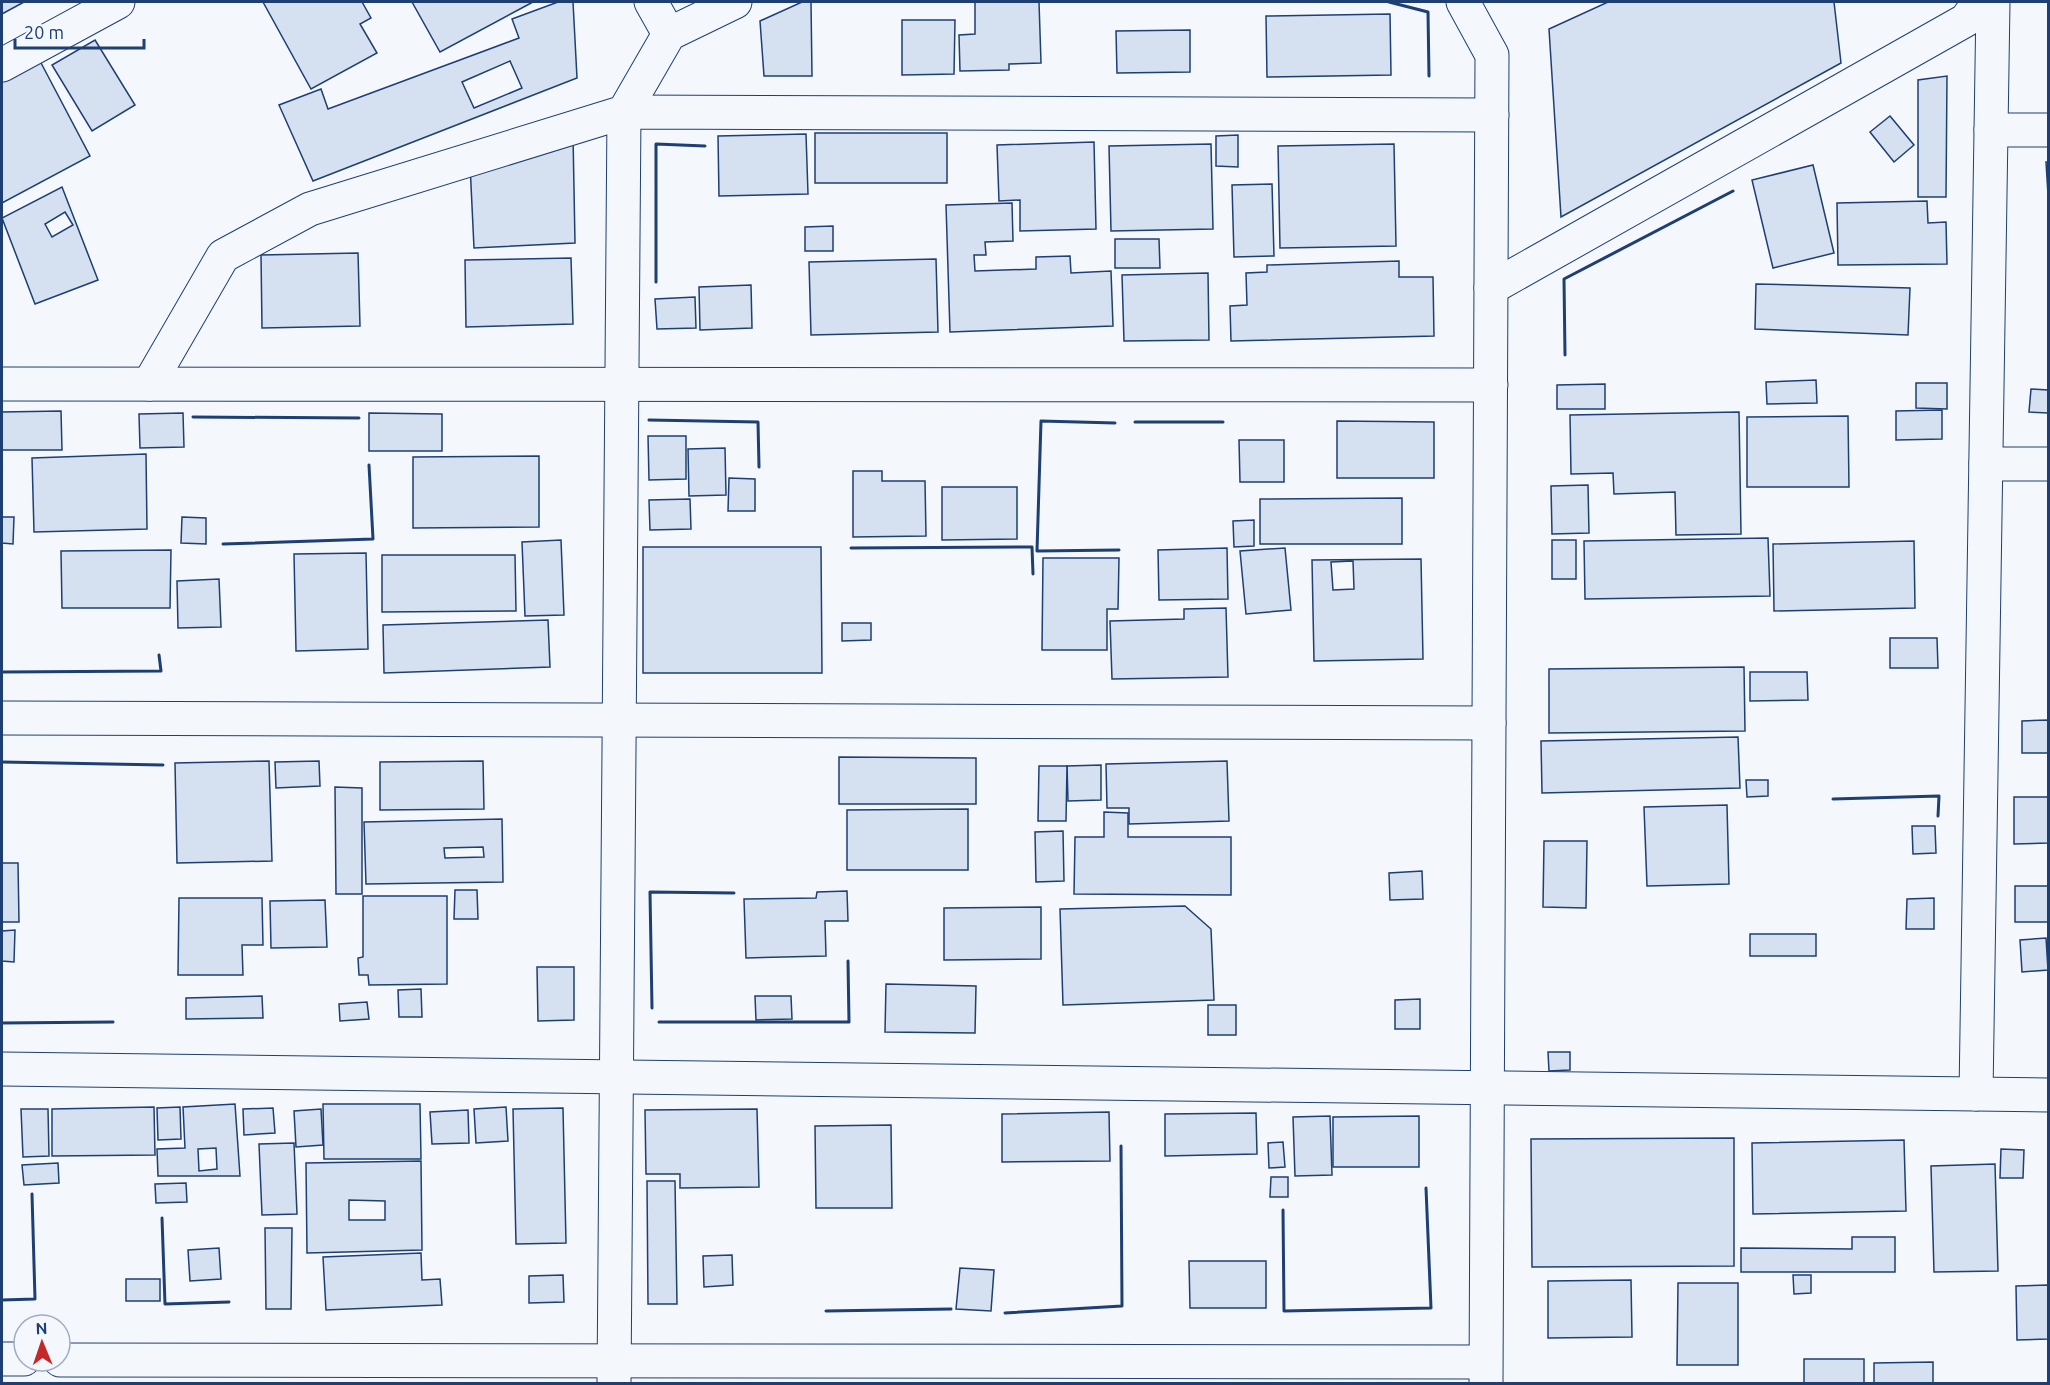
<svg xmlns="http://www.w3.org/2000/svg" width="2050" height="1385" font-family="Ubuntu,sans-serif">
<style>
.building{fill:#d5e0f0;stroke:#1d3f73;stroke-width:1.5;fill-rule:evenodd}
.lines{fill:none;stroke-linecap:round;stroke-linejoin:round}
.minor-casing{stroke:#1d3f73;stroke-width:35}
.minor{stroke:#f4f7fb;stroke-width:33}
.wall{stroke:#1d3f73;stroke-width:3}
</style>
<rect width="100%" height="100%" fill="#f4f7fb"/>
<g class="building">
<path d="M2,2H24L2,14Z"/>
<path d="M263,2H362L371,18L360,24L377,53L311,89Z"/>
<path d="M412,2H533L440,52Z"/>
<path d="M558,2H573L577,78L313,181L279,105L321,89L328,109L519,38L512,19ZM510,61L522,88L474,108L462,82Z"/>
<path d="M802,2H811L812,76H764L760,21Z"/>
<path d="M975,2H1039L1041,63L1009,64V70L960,71L959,35L975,34Z"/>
<path d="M1608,2H1834L1841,63L1561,217L1549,29Z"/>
<path d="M1390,14L1391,75L1267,77L1266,16Z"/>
<path d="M902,20H955L954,74L902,75Z"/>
<path d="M1190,30V72L1117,73L1116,31Z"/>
<path d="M95,40L135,105L92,131L52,65Z"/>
<path d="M40,61L90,156L2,203V81Z"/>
<path d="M1947,76L1946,197H1918V80Z"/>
<path d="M1890,116L1914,145L1894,162L1870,132Z"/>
<rect x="815" y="133" width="132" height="50"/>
<path d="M806,134L808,194L719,196L718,136Z"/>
<path d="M573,135L575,243L474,248L470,164Z"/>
<path d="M1238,135V167L1216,166V136Z"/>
<path d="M1094,142L1096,229L1020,231V200L999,201L997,145Z"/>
<path d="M1211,144L1213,229L1111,231L1109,146Z"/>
<path d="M1394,144L1396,246L1280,248L1278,146Z"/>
<path d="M2046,162H2048V195Z"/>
<path d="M1813,165L1834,253L1773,268L1752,180Z"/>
<path d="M1272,184L1274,256L1234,257L1232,185Z"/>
<path d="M62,187L98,280L35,304L2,218ZM65,212L73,225L52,237L45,224Z"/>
<path d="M1927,201L1928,223L1946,222L1947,264L1838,265L1837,203Z"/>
<path d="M1012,203L1013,241L985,242L986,255H974L975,271L1036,269V257L1070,256L1071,273L1111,271L1113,326L950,332L946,205Z"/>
<path d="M833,226V251H805V227Z"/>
<path d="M1115,239H1159L1160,268H1115Z"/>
<path d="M358,253L360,326L262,328L261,255Z"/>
<path d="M571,258L573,324L466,327L465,260Z"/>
<path d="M936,259L938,332L811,335L809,262Z"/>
<path d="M1399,261V277H1433L1434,336L1231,341L1230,306L1247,305L1246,273L1267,272V265Z"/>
<path d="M1208,273L1209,340L1124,341L1122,275Z"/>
<path d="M1756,284L1910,288L1908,335L1755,329Z"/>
<path d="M751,285L752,328L700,330L699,287Z"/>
<path d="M695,297L696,328L657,329L655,299Z"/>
<path d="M1816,380L1817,403L1767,404L1766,382Z"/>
<path d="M1916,383H1947V409L1916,408Z"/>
<path d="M1605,384V409H1557V385Z"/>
<path d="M2031,389L2048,390V413L2029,412Z"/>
<path d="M1942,410V439L1896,440V411Z"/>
<path d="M61,411L62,450H2V412Z"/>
<path d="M1739,412L1741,534L1676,535L1675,492L1614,494L1613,473L1571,474L1570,415Z"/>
<path d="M183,413L184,447L140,448L139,414Z"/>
<path d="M369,413L442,414V451H369Z"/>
<path d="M1848,416L1849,487H1747V417Z"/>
<path d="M1337,421L1434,422V478H1337Z"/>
<path d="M648,436H686V479L649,480Z"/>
<path d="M1239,440H1284V482H1240Z"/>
<path d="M725,448L726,495L689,496L688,449Z"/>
<path d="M146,454L147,529L34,532L32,458Z"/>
<path d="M539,456V527L413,528V457Z"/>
<path d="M853,471H882V481H925L926,536L853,537Z"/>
<path d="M729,478L755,479V511H728Z"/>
<path d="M1588,485L1589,533L1552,534L1551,486Z"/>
<path d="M942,487H1017V539L942,540Z"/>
<path d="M1402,498V544H1260V499Z"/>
<path d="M690,499L691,529L650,530L649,500Z"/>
<path d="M2,517H14L13,544L2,543Z"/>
<path d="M182,517L206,518V544L181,543Z"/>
<path d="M1254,520V546L1234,547L1233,521Z"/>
<path d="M1768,538L1770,596L1585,599L1584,541Z"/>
<path d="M561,540L564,615L525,616L522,542Z"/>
<rect x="1552" y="540" width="24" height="39"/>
<path d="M1914,541L1915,608L1774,611L1773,544Z"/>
<path d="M643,547H821L822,673H643Z"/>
<path d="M1227,548L1228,599L1159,600L1158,550Z"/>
<path d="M1285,548L1291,610L1246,614L1240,551Z"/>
<path d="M171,550L170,608H62L61,551Z"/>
<path d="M366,553L368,649L296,651L294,554Z"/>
<path d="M382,555H515L516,611L382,612Z"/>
<path d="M1043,558H1119L1118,609H1107V650H1042Z"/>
<path d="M1421,559L1423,659L1314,661L1312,560ZM1353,561L1354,589L1333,590L1331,562Z"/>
<path d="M219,579L221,627L178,628L177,581Z"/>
<path d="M1226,608L1228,677L1112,679L1110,621L1184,619V609Z"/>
<path d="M548,620L550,667L384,673L383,625Z"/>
<path d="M842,623H871V640L842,641Z"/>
<path d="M1890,638H1937L1938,668H1890Z"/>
<path d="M1744,667L1745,731L1549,733V669Z"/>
<path d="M1750,672H1807L1808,700L1750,701Z"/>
<path d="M2048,720V753H2022V721Z"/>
<path d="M1738,737L1740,788L1542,793L1541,741Z"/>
<path d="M839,757L976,758V804H839Z"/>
<path d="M269,761L272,861L177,863L175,763Z"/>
<path d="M319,761L320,786L276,788L275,762Z"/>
<path d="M483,761L484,809L380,810V762Z"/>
<path d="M1227,761L1229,821L1129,824V808H1107L1106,764Z"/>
<path d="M1101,765V800L1068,801L1067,766Z"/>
<path d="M1039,766H1067L1066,821H1038Z"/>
<path d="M1746,780H1768V796L1747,797Z"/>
<path d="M335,787L362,788V894H336Z"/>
<path d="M2014,797H2048V843L2014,844Z"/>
<path d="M1727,805L1729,884L1647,886L1644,807Z"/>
<path d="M968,809V870H847V810Z"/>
<path d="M1104,812L1128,813V837H1231V895L1074,894L1075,837H1104Z"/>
<path d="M502,819L503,882L366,884L364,822ZM483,847L484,857L445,858L444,848Z"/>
<path d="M1912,826H1935L1936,853L1913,854Z"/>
<path d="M1063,831L1064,881L1036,882L1035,832Z"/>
<path d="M1544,841H1587L1586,908L1543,907Z"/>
<path d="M2,863H18L19,922H2Z"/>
<path d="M1422,871L1423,899L1390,900L1389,873Z"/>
<rect x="2015" y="886" width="33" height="36"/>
<path d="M455,890H477L478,919H454Z"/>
<path d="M847,891L848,921H825L826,956L746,958L744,899L816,898L817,892Z"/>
<path d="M363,896H447V984L369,985L368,975H359L358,958L363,957Z"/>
<path d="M179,898H262L263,945H242L243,975H178Z"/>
<path d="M1934,898V929H1906L1907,899Z"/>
<path d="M325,900L327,947L271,948L270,901Z"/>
<path d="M1185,906L1211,929L1214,1000L1063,1005L1060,909Z"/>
<path d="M1041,907V959L944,960V908Z"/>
<path d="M15,930L14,962L2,961V931Z"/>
<rect x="1750" y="934" width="66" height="22"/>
<path d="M2046,938L2048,970L2022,972L2020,940Z"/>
<path d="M537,967H574V1020L538,1021Z"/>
<path d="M886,984L976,986L975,1033L885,1032Z"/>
<path d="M421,989L422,1017H399L398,990Z"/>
<path d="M262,996L263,1018L186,1019V998Z"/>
<path d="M755,996H791L792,1019L756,1020Z"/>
<path d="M1420,999V1029H1395V1000Z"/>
<path d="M367,1002L369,1019L340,1021L339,1004Z"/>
<rect x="1208" y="1005" width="28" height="30"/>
<path d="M1548,1052H1570V1070L1549,1071Z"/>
<path d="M235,1104L240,1176H158L157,1149L185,1148L183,1107ZM216,1148L217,1169L199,1171L198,1149Z"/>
<path d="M323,1104H420L421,1159H324Z"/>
<path d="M154,1107L155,1155L52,1156V1109Z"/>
<path d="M180,1107L181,1139L158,1140L157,1108Z"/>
<path d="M506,1107L508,1141L476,1143L474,1109Z"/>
<path d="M273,1108L275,1133L244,1135L243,1109Z"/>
<path d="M563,1108L566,1243L516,1244L513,1109Z"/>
<path d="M21,1109H48L49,1156L23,1157Z"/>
<path d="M321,1109L323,1145L296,1147L294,1111Z"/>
<path d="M757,1109L759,1187L680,1188V1174H646L645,1110Z"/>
<path d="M468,1110L469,1143L432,1144L430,1112Z"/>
<path d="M1109,1112L1110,1161L1002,1162V1114Z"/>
<path d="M1256,1113L1257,1154L1165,1156V1114Z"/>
<path d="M1330,1116L1332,1175L1295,1176L1293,1117Z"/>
<path d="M1419,1116V1167H1333V1117Z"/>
<path d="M891,1125L892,1208H816L815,1126Z"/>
<path d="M1734,1138V1266L1532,1267L1531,1139Z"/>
<path d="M1904,1140L1906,1211L1753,1214L1752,1143Z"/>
<path d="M1283,1142L1285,1167L1269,1168L1268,1143Z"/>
<path d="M294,1143L297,1214L262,1215L259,1144Z"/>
<path d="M2001,1149L2024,1150L2023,1178H2000Z"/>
<path d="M421,1161L422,1250L307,1253L306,1163ZM349,1200L385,1201V1220H349Z"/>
<path d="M58,1163L59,1183L24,1185L22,1165Z"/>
<path d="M1995,1164L1998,1271L1934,1272L1931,1166Z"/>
<path d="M1271,1177H1288V1197H1270Z"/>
<path d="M647,1181H675L677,1304H648Z"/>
<path d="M186,1183L187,1202L156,1203L155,1184Z"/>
<path d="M265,1228H292L291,1309H266Z"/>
<path d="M1852,1237H1895V1272H1741V1248L1852,1249Z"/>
<path d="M219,1248L221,1279L190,1281L188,1250Z"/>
<path d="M421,1253L422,1280L440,1279L442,1305L326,1310L323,1257Z"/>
<path d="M732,1255L733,1285L704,1287L703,1256Z"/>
<path d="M1189,1261H1266V1308H1190Z"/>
<path d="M960,1268L994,1270L991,1311L956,1309Z"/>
<path d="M563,1275L564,1302L529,1303V1276Z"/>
<path d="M1793,1275H1811V1293L1794,1294Z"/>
<rect x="126" y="1279" width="34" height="22"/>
<path d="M1631,1280L1632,1337L1548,1338V1281Z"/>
<path d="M1678,1283H1738V1365H1677Z"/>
<path d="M2048,1285V1339L2017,1340L2016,1286Z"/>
<rect x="1804" y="1359" width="60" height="25"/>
<path d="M1933,1362V1384H1874V1363Z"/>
</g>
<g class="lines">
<defs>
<g id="minor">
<path d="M651,2L669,34"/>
<path d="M1463,2L1492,55L1486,1384"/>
<path d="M2,65L118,2"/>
<path d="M1991,130H2048"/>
<path d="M1491,288L1966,20L1979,2"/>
<path d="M2,384L1491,385"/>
<path d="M149,384L223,256L310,209L624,112L669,34L735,2"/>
<path d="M1986,464H2048"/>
<path d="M2,718L1489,723"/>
<path d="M2,1069L2048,1095"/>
<path d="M1976,1094L1993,2"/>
<path d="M2,1359H24"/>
<path d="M60,1360L1485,1362"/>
<path d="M614,1384L624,112L1492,115"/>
</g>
</defs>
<use href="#minor" class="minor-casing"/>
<use href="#minor" class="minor"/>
<g class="wall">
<path d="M1389,2L1428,12L1429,76"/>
<path d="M656,282V144L705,146"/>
<path d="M1565,355L1564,279L1733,191"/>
<path d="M193,417L359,418"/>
<path d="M649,420L758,422L759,467"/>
<path d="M1135,422H1223"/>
<path d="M1115,423L1041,421L1037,551L1119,550"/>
<path d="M223,544L373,539L369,465"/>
<path d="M851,548L1032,547L1033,574"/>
<path d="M2,672L161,671L159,655"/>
<path d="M2,762L163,765"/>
<path d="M1833,799L1939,796L1938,816"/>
<path d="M652,1008L650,892L734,893"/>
<path d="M659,1022H849L848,961"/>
<path d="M2,1023L113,1022"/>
<path d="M1283,1210L1284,1311L1431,1308L1426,1188"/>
<path d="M162,1218L165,1304L229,1302"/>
<path d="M2,1300L35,1299L32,1194"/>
<path d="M826,1311L951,1309"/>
<path d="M1005,1313L1122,1306L1121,1146"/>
</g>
</g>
<rect width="2050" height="1385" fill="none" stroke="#1d3f73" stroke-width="6"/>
<g transform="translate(42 1343) rotate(358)"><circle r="28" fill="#f4f7fb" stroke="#9eadc5" stroke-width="1.5"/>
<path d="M0-4.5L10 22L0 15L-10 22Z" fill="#c62828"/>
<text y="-9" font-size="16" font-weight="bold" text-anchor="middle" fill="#1d3f73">N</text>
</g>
<path d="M15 39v9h129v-9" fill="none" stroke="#1d3f73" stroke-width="3"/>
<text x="24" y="39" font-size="18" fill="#1d3f73" stroke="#f4f7fb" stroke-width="4.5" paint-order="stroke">20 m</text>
</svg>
